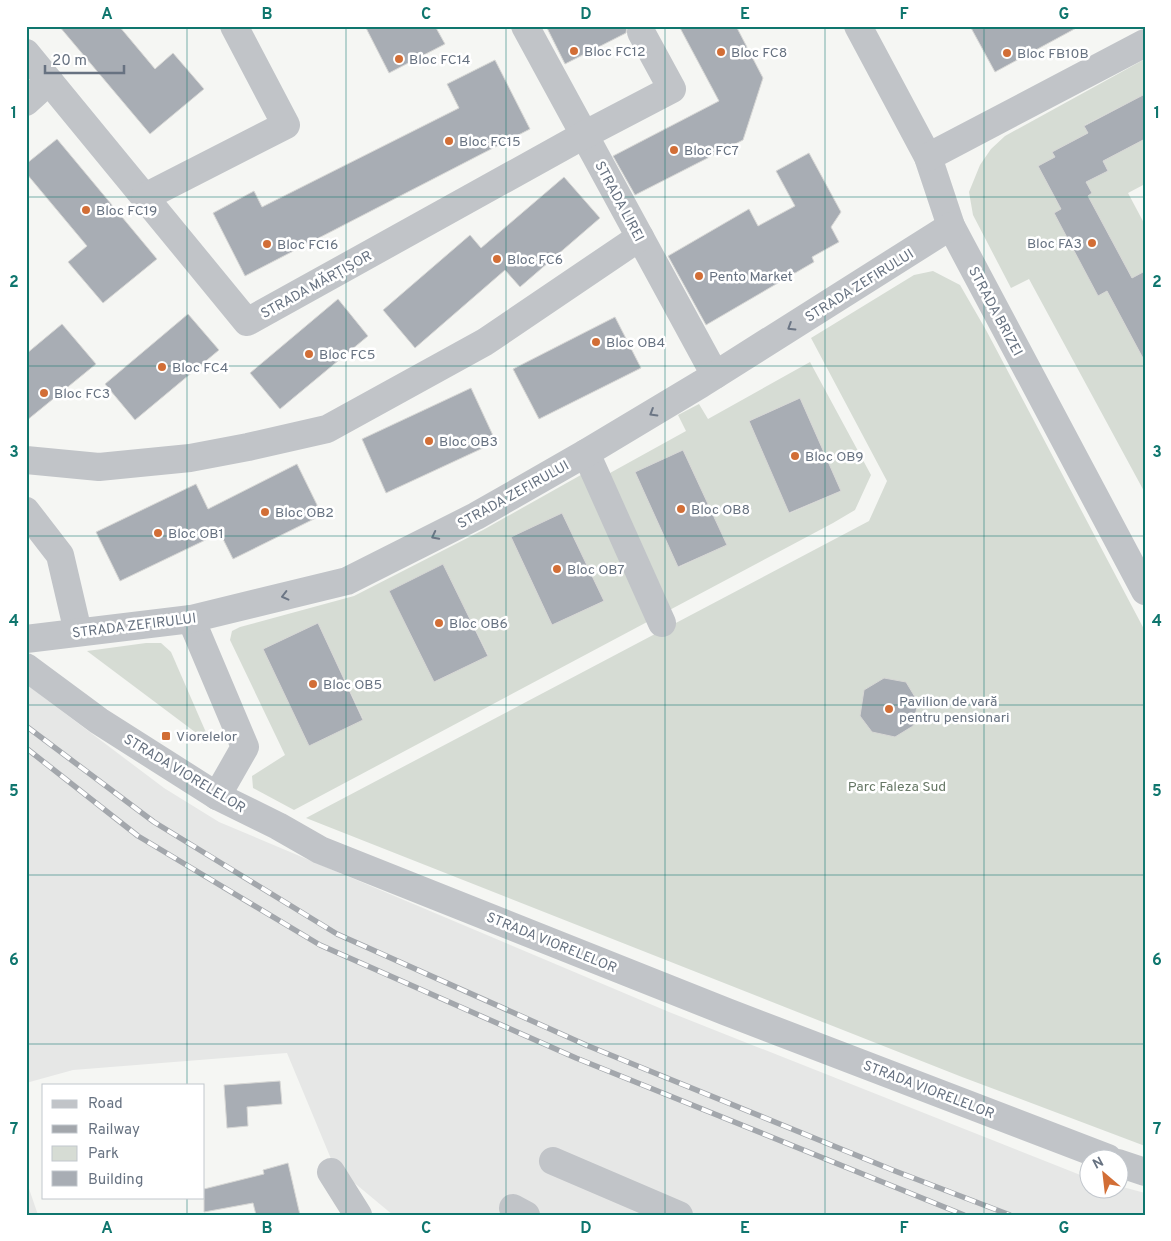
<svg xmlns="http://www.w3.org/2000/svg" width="1171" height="1241" font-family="Overpass,sans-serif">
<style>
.built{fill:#e6e7e6}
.green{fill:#d6dcd4;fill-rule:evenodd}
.building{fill:#a8adb4;stroke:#d7d7d5}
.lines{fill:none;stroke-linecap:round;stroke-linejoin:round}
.minor{stroke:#c1c4c8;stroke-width:28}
.rail-casing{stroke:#a3a7ac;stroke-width:5.5}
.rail{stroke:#fff;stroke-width:4;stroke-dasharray:11;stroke-linecap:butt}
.oneway{stroke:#6c7685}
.grid{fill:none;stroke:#0f766e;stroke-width:1;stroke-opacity:0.55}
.poi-dot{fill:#d26e36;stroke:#fff;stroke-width:2}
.labels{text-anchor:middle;stroke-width:5;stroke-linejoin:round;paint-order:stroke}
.poi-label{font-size:14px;fill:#677281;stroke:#fff;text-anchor:start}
.street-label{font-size:14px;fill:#677281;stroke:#fff}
.park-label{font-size:14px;fill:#677866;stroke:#fff}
.neatline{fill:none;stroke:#0f766e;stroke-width:2}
.grid-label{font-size:16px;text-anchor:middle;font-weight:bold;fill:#0f766e}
</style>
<rect width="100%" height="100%" fill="#f5f6f3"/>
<g class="built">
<path d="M26,684L164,788L219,822L669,1012L1088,1178V1188H1118L1119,1186L1145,1193V1215H393L334,1166L287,1053L73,1070L26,1083Z"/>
<path d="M26,1180L38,1215H26Z"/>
</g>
<g class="green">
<path d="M1145,59V94L1085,125L1088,133L1052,152L1055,157L1038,166L1061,209L1054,213L1107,291L1145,362V493L1029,279L1011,288L973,215L969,192L980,165L991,149L1005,136Z"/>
<path d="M1145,139V184L1128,193L1145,225V285L1139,274L1132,278L1088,196L1092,193L1086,182L1108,171L1103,161Z"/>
<path d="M933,271L960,285L986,330L1145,631V1146L962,1077L306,818L869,521L887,481L811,338L914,275Z"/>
<path d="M810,362L871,475L855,510L833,523L294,810L253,788L252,776L285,755L230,640L232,631L240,627L354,596L483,530L604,462L610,473L686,431L678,415L699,404L708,419ZM800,398L841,491L790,513L749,421ZM683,450L726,545L679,567L635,472ZM562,513L604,601L552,625L511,537ZM443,565L488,655L434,682ZM318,623L363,719L309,745L263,649Z"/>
<path d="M146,643H161L171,652L211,744L87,651Z"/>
</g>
<g class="building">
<path d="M59,26H119L155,69L173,53L204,89L150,134Z"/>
<path d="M365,26H435L445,44L389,73Z"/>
<path d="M546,26H627L626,33L565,64Z"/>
<path d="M679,26H736L763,78L743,140L635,195L613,156L719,101Z"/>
<path d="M970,26H1080L995,72Z"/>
<path d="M495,60L530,129L245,276L213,213L254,191L262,207L459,108L447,84Z"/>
<path d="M1145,94V139L1103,161L1108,171L1086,182L1092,193L1088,196L1132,278L1145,271V362L1107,291L1098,296L1054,213L1061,209L1038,166L1055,157L1052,152L1088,133L1084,126Z"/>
<path d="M57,139L157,259L103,303L68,262L87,246L26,173V164Z"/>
<path d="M809,153L841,212L831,227L839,242L812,257L814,262L706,325L668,256L749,209L758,226L795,206L776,171Z"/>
<path d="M564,177L600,218L520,287L505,270L415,348L383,310L470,235L481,248Z"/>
<path d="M338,299L368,336L280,409L250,373Z"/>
<path d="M188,314L219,350L135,420L105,384Z"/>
<path d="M615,317L641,368L539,419L513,369Z"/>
<path d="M62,324L96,364L26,421V354Z"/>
<path d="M471,388L496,442L386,493L362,439Z"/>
<path d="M800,398L841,491L789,513L749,421Z"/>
<path d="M683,450L727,545L678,567L635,472Z"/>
<path d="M297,464L322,515L233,559L220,533L120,581L96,532L196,484L208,509Z"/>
<path d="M562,513L604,601L552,625L511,537Z"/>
<path d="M443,564L488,656L434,682L389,591Z"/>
<path d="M318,623L363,720L309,746L263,649Z"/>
<path d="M884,678L906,682L918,702L913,726L895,737L872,732L860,716L864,690Z"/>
<path d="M280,1081L282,1104L247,1107L248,1126L227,1128L224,1085Z"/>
<path d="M288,1163L300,1215H256L253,1203L204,1212V1189L264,1174L263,1170Z"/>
</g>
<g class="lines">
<g class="minor">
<path d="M525,26L715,375"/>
<path d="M858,26L928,157L951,226L1145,591"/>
<path d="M26,53L247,322L584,135L672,89L641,32"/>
<path d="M26,102L49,81"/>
<path d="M928,157L1145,43"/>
<path d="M145,197L286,125L234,26"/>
<path d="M586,453L662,623"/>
<path d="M26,460L99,467L190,458L248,447L327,429L485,342L640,237"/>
<path d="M26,511L60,555L78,632"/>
<path d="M191,619L245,747L217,796"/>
<path d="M26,639L191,619L347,581L476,516L586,453L701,384L951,226"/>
<path d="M26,667L99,721L217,796L278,826L320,850L727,1012L1108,1158"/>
<path d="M553,1161L679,1215"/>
<path d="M1118,1163L1145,1172"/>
<path d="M331,1172L358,1215"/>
<path d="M513,1208L526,1215"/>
</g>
<defs>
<g id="rail">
<path d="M26,726L154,822L337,934L586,1045L895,1171L1010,1215"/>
<path d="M26,748L138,836L320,945L576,1058L964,1215"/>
</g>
</defs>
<use href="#rail" class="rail-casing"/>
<use href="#rail" class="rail"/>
</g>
<defs><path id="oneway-chevron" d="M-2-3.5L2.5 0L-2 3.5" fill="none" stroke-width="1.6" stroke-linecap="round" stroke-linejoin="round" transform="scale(1.25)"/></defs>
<g class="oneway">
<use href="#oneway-chevron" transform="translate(791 327) rotate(148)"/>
<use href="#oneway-chevron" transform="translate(653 413) rotate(149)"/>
<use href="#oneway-chevron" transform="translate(435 536) rotate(153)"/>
<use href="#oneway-chevron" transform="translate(285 596) rotate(166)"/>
</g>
<path class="grid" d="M187,26V1085M346,26V1215M506,26V1215M665,26V1215M825,26V1215M984,26V1215M26,197H1145M26,366H1145M26,536H1145M26,705H1145M26,875H1145M26,1044H1145M187,1197V1215"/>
<g class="poi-dot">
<circle cx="574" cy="51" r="5"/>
<circle cx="721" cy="52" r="5"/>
<circle cx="1007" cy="53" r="5"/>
<circle cx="399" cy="59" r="5"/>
<circle cx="449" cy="141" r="5"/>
<circle cx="674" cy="150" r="5"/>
<circle cx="86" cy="210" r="5"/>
<circle cx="1092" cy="243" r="5"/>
<circle cx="267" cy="244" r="5"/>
<circle cx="497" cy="259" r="5"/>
<circle cx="699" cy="276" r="5"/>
<circle cx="596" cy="342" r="5"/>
<circle cx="309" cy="354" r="5"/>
<circle cx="162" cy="367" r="5"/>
<circle cx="44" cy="393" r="5"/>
<circle cx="429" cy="441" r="5"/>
<circle cx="795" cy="456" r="5"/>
<circle cx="681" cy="509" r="5"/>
<circle cx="265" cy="512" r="5"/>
<circle cx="158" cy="533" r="5"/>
<circle cx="557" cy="569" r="5"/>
<circle cx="439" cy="623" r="5"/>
<circle cx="313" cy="684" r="5"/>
<circle cx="889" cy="709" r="5"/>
<rect x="161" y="731" width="10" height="10" rx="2.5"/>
</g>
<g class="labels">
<g class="poi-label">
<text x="584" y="56">Bloc FC12</text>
<text x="731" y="57">Bloc FC8</text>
<text x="1017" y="58">Bloc FB10B</text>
<text x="409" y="64">Bloc FC14</text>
<text x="459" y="146">Bloc FC15</text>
<text x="684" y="155">Bloc FC7</text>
<text x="96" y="215">Bloc FC19</text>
<text x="1082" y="248" text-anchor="end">Bloc FA3</text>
<text x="277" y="249">Bloc FC16</text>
<text x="507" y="264">Bloc FC6</text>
<text x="709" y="281">Pento Market</text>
<text x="606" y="347">Bloc OB4</text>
<text x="319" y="359">Bloc FC5</text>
<text x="172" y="372">Bloc FC4</text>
<text x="54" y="398">Bloc FC3</text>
<text x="439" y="446">Bloc OB3</text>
<text x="805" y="461">Bloc OB9</text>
<text x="691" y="514">Bloc OB8</text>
<text x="275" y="517">Bloc OB2</text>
<text x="168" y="538">Bloc OB1</text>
<text x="567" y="574">Bloc OB7</text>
<text x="449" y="628">Bloc OB6</text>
<text x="323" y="689">Bloc OB5</text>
<text x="899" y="706">Pavilion de vară<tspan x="899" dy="16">pentru pensionari</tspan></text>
<text x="176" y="741">Viorelelor</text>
</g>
<g class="street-label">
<text transform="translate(620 201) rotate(62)" y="5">STRADA LIREI</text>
<text transform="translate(316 284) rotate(-29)" y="5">STRADA MĂRȚIȘOR</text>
<text transform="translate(859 285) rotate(-32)" y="5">STRADA ZEFIRULUI</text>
<text transform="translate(996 311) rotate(62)" y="5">STRADA BRIZEI</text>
<text transform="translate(513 494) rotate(-29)" y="5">STRADA ZEFIRULUI</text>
<text transform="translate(134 625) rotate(-7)" y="5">STRADA ZEFIRULUI</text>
<text transform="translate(185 773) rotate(31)" y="5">STRADA VIORELELOR</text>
<text transform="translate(552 942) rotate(22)" y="5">STRADA VIORELELOR</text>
<text transform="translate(929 1089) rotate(21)" y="5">STRADA VIORELELOR</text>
</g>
<g class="park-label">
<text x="897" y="791">Parc Faleza Sud</text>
</g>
</g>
<rect width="1171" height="1241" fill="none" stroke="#ffffff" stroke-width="55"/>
<rect x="42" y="1084" width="162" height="115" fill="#ffffff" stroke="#c2c7cd"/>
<rect x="52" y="1100" width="25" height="8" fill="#c1c4c8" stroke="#c2c7cd"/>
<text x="88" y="1108" font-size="15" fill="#677281">Road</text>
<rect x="52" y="1125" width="25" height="8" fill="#a3a7ac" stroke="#c2c7cd"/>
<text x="88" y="1134" font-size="15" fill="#677281">Railway</text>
<rect x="52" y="1146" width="25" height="15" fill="#d6dcd4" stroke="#c2c7cd"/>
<text x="88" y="1158" font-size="15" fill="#677281">Park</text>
<rect x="52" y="1171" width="25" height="15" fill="#a8adb4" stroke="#c2c7cd"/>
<text x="88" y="1184" font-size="15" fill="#677281">Building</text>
<g transform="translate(1104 1174) rotate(332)"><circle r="24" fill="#ffffff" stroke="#c2c7cd"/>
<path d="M0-4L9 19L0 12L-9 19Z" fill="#d26e36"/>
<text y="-8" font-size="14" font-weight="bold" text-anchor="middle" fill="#677281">N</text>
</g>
<path d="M45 65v8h79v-8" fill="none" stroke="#677281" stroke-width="2.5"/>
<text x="52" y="65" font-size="15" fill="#677281" stroke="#ffffff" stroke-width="4" paint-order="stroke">20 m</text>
<rect x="28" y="28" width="1116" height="1186" class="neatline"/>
<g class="grid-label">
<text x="107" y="19">A</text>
<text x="267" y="19">B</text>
<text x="426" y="19">C</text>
<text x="586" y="19">D</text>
<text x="745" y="19">E</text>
<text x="904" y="19">F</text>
<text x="1064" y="19">G</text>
<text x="14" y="118">1</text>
<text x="1157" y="118">1</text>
<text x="14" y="287">2</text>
<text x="1157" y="287">2</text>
<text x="14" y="457">3</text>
<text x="1157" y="457">3</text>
<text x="14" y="626">4</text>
<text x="1157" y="626">4</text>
<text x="14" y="796">5</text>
<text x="1157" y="796">5</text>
<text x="14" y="965">6</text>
<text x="1157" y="965">6</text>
<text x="14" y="1134">7</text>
<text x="1157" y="1134">7</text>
<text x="107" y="1233">A</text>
<text x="267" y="1233">B</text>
<text x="426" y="1233">C</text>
<text x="586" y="1233">D</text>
<text x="745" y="1233">E</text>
<text x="904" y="1233">F</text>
<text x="1064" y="1233">G</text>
</g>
</svg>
